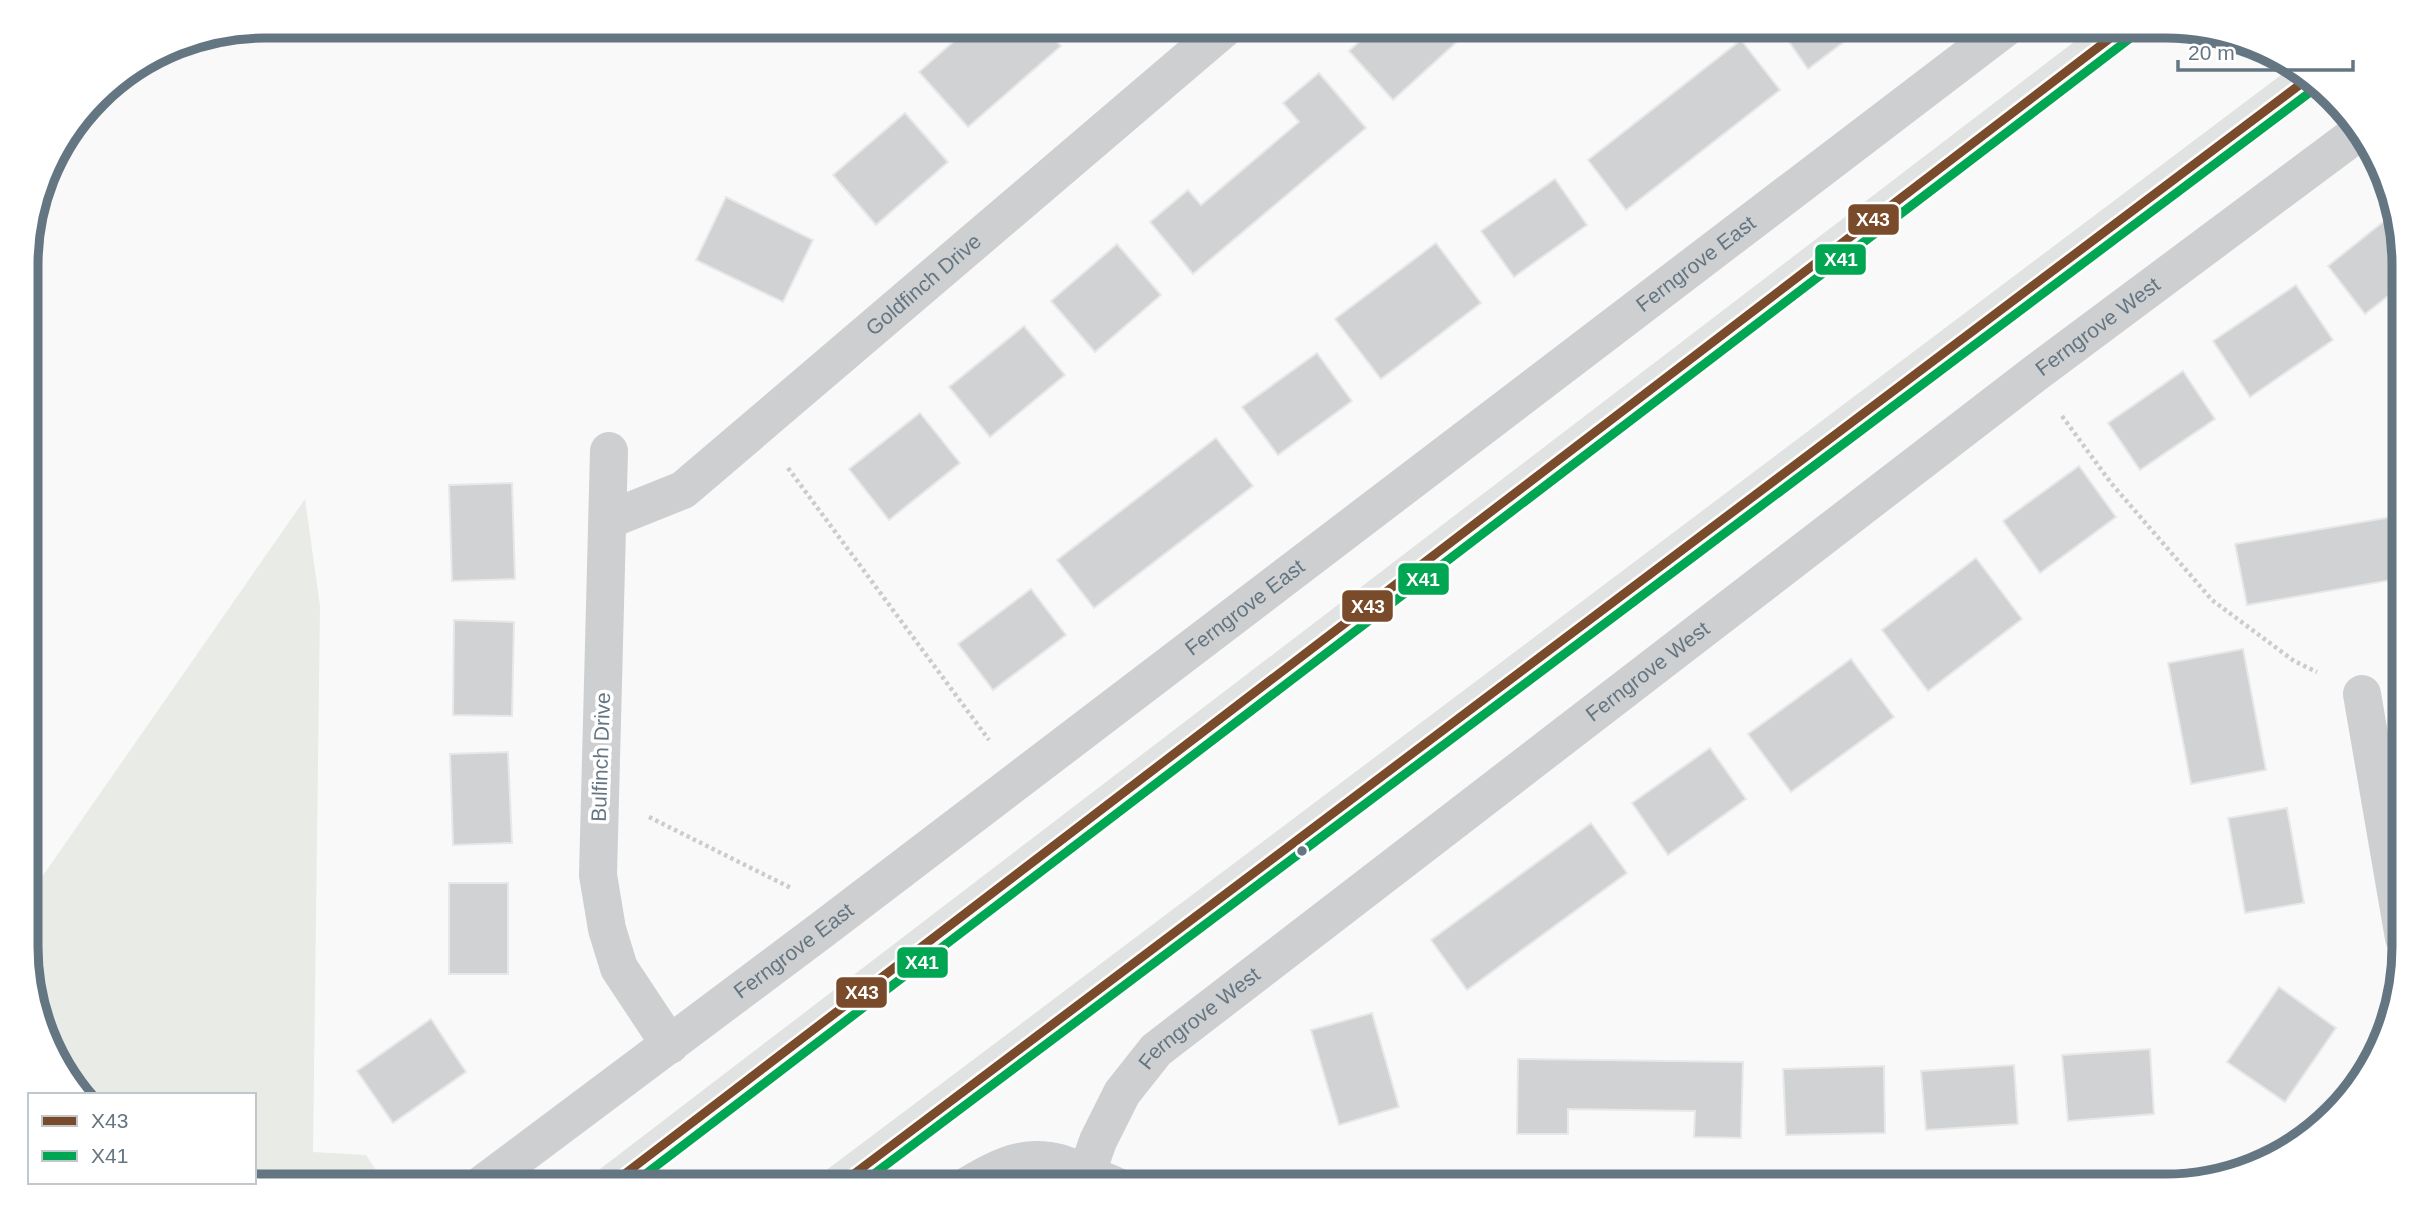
<svg xmlns="http://www.w3.org/2000/svg" width="2430" height="1212" font-family="Arial,sans-serif">
<style>
.green{fill:#e8ebe6}
.building{fill:#d0d2d3;stroke:#e8e8e8;stroke-width:2}
.lines{fill:none;stroke-linecap:round;stroke-linejoin:round}
.path{stroke:#cbcccd;stroke-width:4.5;stroke-dasharray:3.5 3.5;stroke-linecap:butt}
.street{stroke:#cecfd0;stroke-width:38}
.highway{stroke:#e1e2e2;stroke-width:38}
.bus-1-casing{stroke:#fff;stroke-width:14}
.bus-2-casing{stroke:#fff;stroke-width:14}
.bus-1{stroke:#7a4b2a;stroke-width:9}
.bus-2{stroke:#00a651;stroke-width:9}
.bus-dot{fill:#657683;stroke:#fff;stroke-width:2.5}
.labels{text-anchor:middle;stroke-width:7;stroke-linejoin:round;paint-order:stroke}
.street-label{font-size:21px;fill:#657683;stroke:#fff}
.rim{fill:none;stroke:#657683;stroke-width:9}
.line-badge{stroke:#fff;stroke-width:2.5}
.badge-label{font-size:19px;text-anchor:middle;font-weight:bold;fill:#fff}
</style>
<rect width="100%" height="100%" fill="#f9f9f9"/>
<path class="green" d="M305,499L320,606L313,1152L366,1155L387,1186H266L250,1182H254V1095H79L75,1092L28,978V897Z"/>
<g class="building">
<path d="M971,26H1044L1061,46L968,127L919,72Z"/>
<path d="M1376,26H1449L1460,39L1393,100L1349,51Z"/>
<path d="M1778,26H1865L1808,69Z"/>
<path d="M1741,40L1780,90L1626,210L1588,160Z"/>
<path d="M1319,73L1366,128L1193,274L1150,222L1188,190L1201,205L1299,122L1283,103Z"/>
<path d="M905,113L948,162L876,225L833,175Z"/>
<path d="M1555,179L1587,225L1514,277L1481,231Z"/>
<path d="M726,197L813,240L783,302L696,260Z"/>
<path d="M2393,214L2402,235V285L2365,314L2328,266Z"/>
<path d="M1436,243L1481,303L1381,379L1335,319Z"/>
<path d="M1117,244L1161,295L1095,352L1051,301Z"/>
<path d="M2296,285L2333,340L2250,397L2213,341Z"/>
<path d="M1024,326L1065,375L990,437L949,387Z"/>
<path d="M1317,353L1352,401L1278,455L1242,407Z"/>
<path d="M2183,371L2215,419L2140,470L2108,423Z"/>
<path d="M920,413L960,463L889,520L849,469Z"/>
<path d="M1216,438L1253,486L1094,608L1057,560Z"/>
<path d="M2079,466L2116,517L2040,573L2003,521Z"/>
<path d="M512,483L515,579L452,581L449,485Z"/>
<path d="M2403,515V578L2247,605L2235,544Z"/>
<path d="M1976,558L2022,619L1928,691L1882,630Z"/>
<path d="M1031,589L1066,635L993,690L958,644Z"/>
<path d="M454,620L514,622L512,716L453,715Z"/>
<path d="M2243,649L2266,770L2191,784L2168,663Z"/>
<path d="M1851,659L1894,717L1791,792L1748,734Z"/>
<path d="M1710,748L1746,799L1668,855L1632,803Z"/>
<path d="M508,752L512,843L453,845L450,754Z"/>
<path d="M2287,808L2304,903L2245,913L2228,818Z"/>
<path d="M1591,823L1627,873L1467,990L1431,940Z"/>
<rect x="449" y="883" width="59" height="91"/>
<path d="M2279,987L2336,1028L2285,1102L2227,1062Z"/>
<path d="M1372,1013L1399,1107L1339,1125L1311,1030Z"/>
<path d="M431,1019L466,1072L393,1123L357,1071Z"/>
<path d="M2150,1049L2154,1114L2068,1121L2062,1055Z"/>
<path d="M1518,1059L1743,1062L1741,1138L1694,1137L1695,1111L1568,1109V1134H1517Z"/>
<path d="M2014,1065L2018,1124L1926,1130L1921,1071Z"/>
<path d="M1884,1066L1885,1133L1786,1135L1783,1069Z"/>
</g>
<g class="lines">
<g class="path">
<path d="M2062,416L2111,483L2212,600L2294,661L2317,672"/>
<path d="M788,468L989,740"/>
<path d="M649,817L791,888"/>
</g>
<g class="street">
<path d="M609,451L598,875L607,929L619,968L670,1045"/>
<path id="s1" d="M608,520L683,490L1227,26"/>
<path d="M2362,694L2404,938"/>
<path id="s2" d="M1086,1175L1098,1141L1122,1093L1156,1050L2033,375L2359,132"/>
<path id="s3" d="M480,1186L823,929L2008,26"/>
<path d="M967,1186C992,1171 1018,1156 1049,1161C1068,1163 1097,1179 1116,1186"/>
</g>
<g class="highway">
<path d="M609,1186L2126,26"/>
<path d="M837,1186L2306,80"/>
</g>
<defs>
<g id="bus-1">
<path d="M609,1186L2126,26"/>
<path d="M838,1186L2306,80"/>
</g>
<g id="bus-2">
<path d="M630,1186L2133,36"/>
<path d="M858,1186L2313,90"/>
</g>
</defs>
<use href="#bus-1" class="bus-1-casing"/>
<use href="#bus-2" class="bus-2-casing"/>
<use href="#bus-1" class="bus-1"/>
<use href="#bus-2" class="bus-2"/>
</g>
<circle class="bus-dot" cx="1302" cy="851" r="6"/>
<g class="labels">
<g class="street-label">
<text dy="7" stroke="none"><textPath href="#s3" startOffset="1526">Ferngrove East</textPath></text>
<text dy="7" stroke="none"><textPath href="#s1" startOffset="397">Goldfinch Drive</textPath></text>
<text dy="7" stroke="none"><textPath href="#s2" startOffset="1332">Ferngrove West</textPath></text>
<text dy="7" stroke="none"><textPath href="#s3" startOffset="959">Ferngrove East</textPath></text>
<text dy="7" stroke="none"><textPath href="#s2" startOffset="765">Ferngrove West</textPath></text>
<text transform="translate(601 757) rotate(-88)" y="7">Bulfinch Drive</text>
<text dy="7" stroke="none"><textPath href="#s3" startOffset="392">Ferngrove East</textPath></text>
<text dy="7" stroke="none"><textPath href="#s2" startOffset="198">Ferngrove West</textPath></text>
</g>
</g>
<path d="M0 0H2430V1212H0ZM265 38H2165A227 227 0 0 1 2392 265V947A227 227 0 0 1 2165 1174H265A227 227 0 0 1 38 947V265A227 227 0 0 1 265 38Z" fill="#fff" fill-rule="evenodd"/>
<path class="rim" d="M265 38H2165A227 227 0 0 1 2392 265V947A227 227 0 0 1 2165 1174H265A227 227 0 0 1 38 947V265A227 227 0 0 1 265 38Z"/>
<g class="line-badge">
<rect x="1847" y="203" width="53" height="33" rx="7" fill="#7a4b2a"/>
<rect x="1814" y="243" width="53" height="33" rx="7" fill="#00a651"/>
<rect x="1397" y="562" width="53" height="34" rx="7" fill="#00a651"/>
<rect x="1341" y="589" width="53" height="34" rx="7" fill="#7a4b2a"/>
<rect x="896" y="946" width="53" height="33" rx="7" fill="#00a651"/>
<rect x="835" y="976" width="53" height="33" rx="7" fill="#7a4b2a"/>
</g>
<g class="badge-label">
<text x="1873" y="226">X43</text>
<text x="1841" y="266">X41</text>
<text x="1423" y="586">X41</text>
<text x="1368" y="613">X43</text>
<text x="922" y="969">X41</text>
<text x="862" y="999">X43</text>
</g>
<rect x="28" y="1093" width="228" height="91" fill="#ffffff" stroke="#c1c8cd" stroke-width="2"/>
<rect x="42" y="1116" width="35" height="10" fill="#7a4b2a" stroke="#c1c8cd" stroke-width="2"/>
<text x="91" y="1128" font-size="21" fill="#657683">X43</text>
<rect x="42" y="1151" width="35" height="10" fill="#00a651" stroke="#c1c8cd" stroke-width="2"/>
<text x="91" y="1163" font-size="21" fill="#657683">X41</text>
<path d="M2178 60v10h175v-10" fill="none" stroke="#657683" stroke-width="3.5"/>
<text x="2188" y="60" font-size="21" fill="#657683" stroke="#ffffff" stroke-width="5" paint-order="stroke">20 m</text>
</svg>
